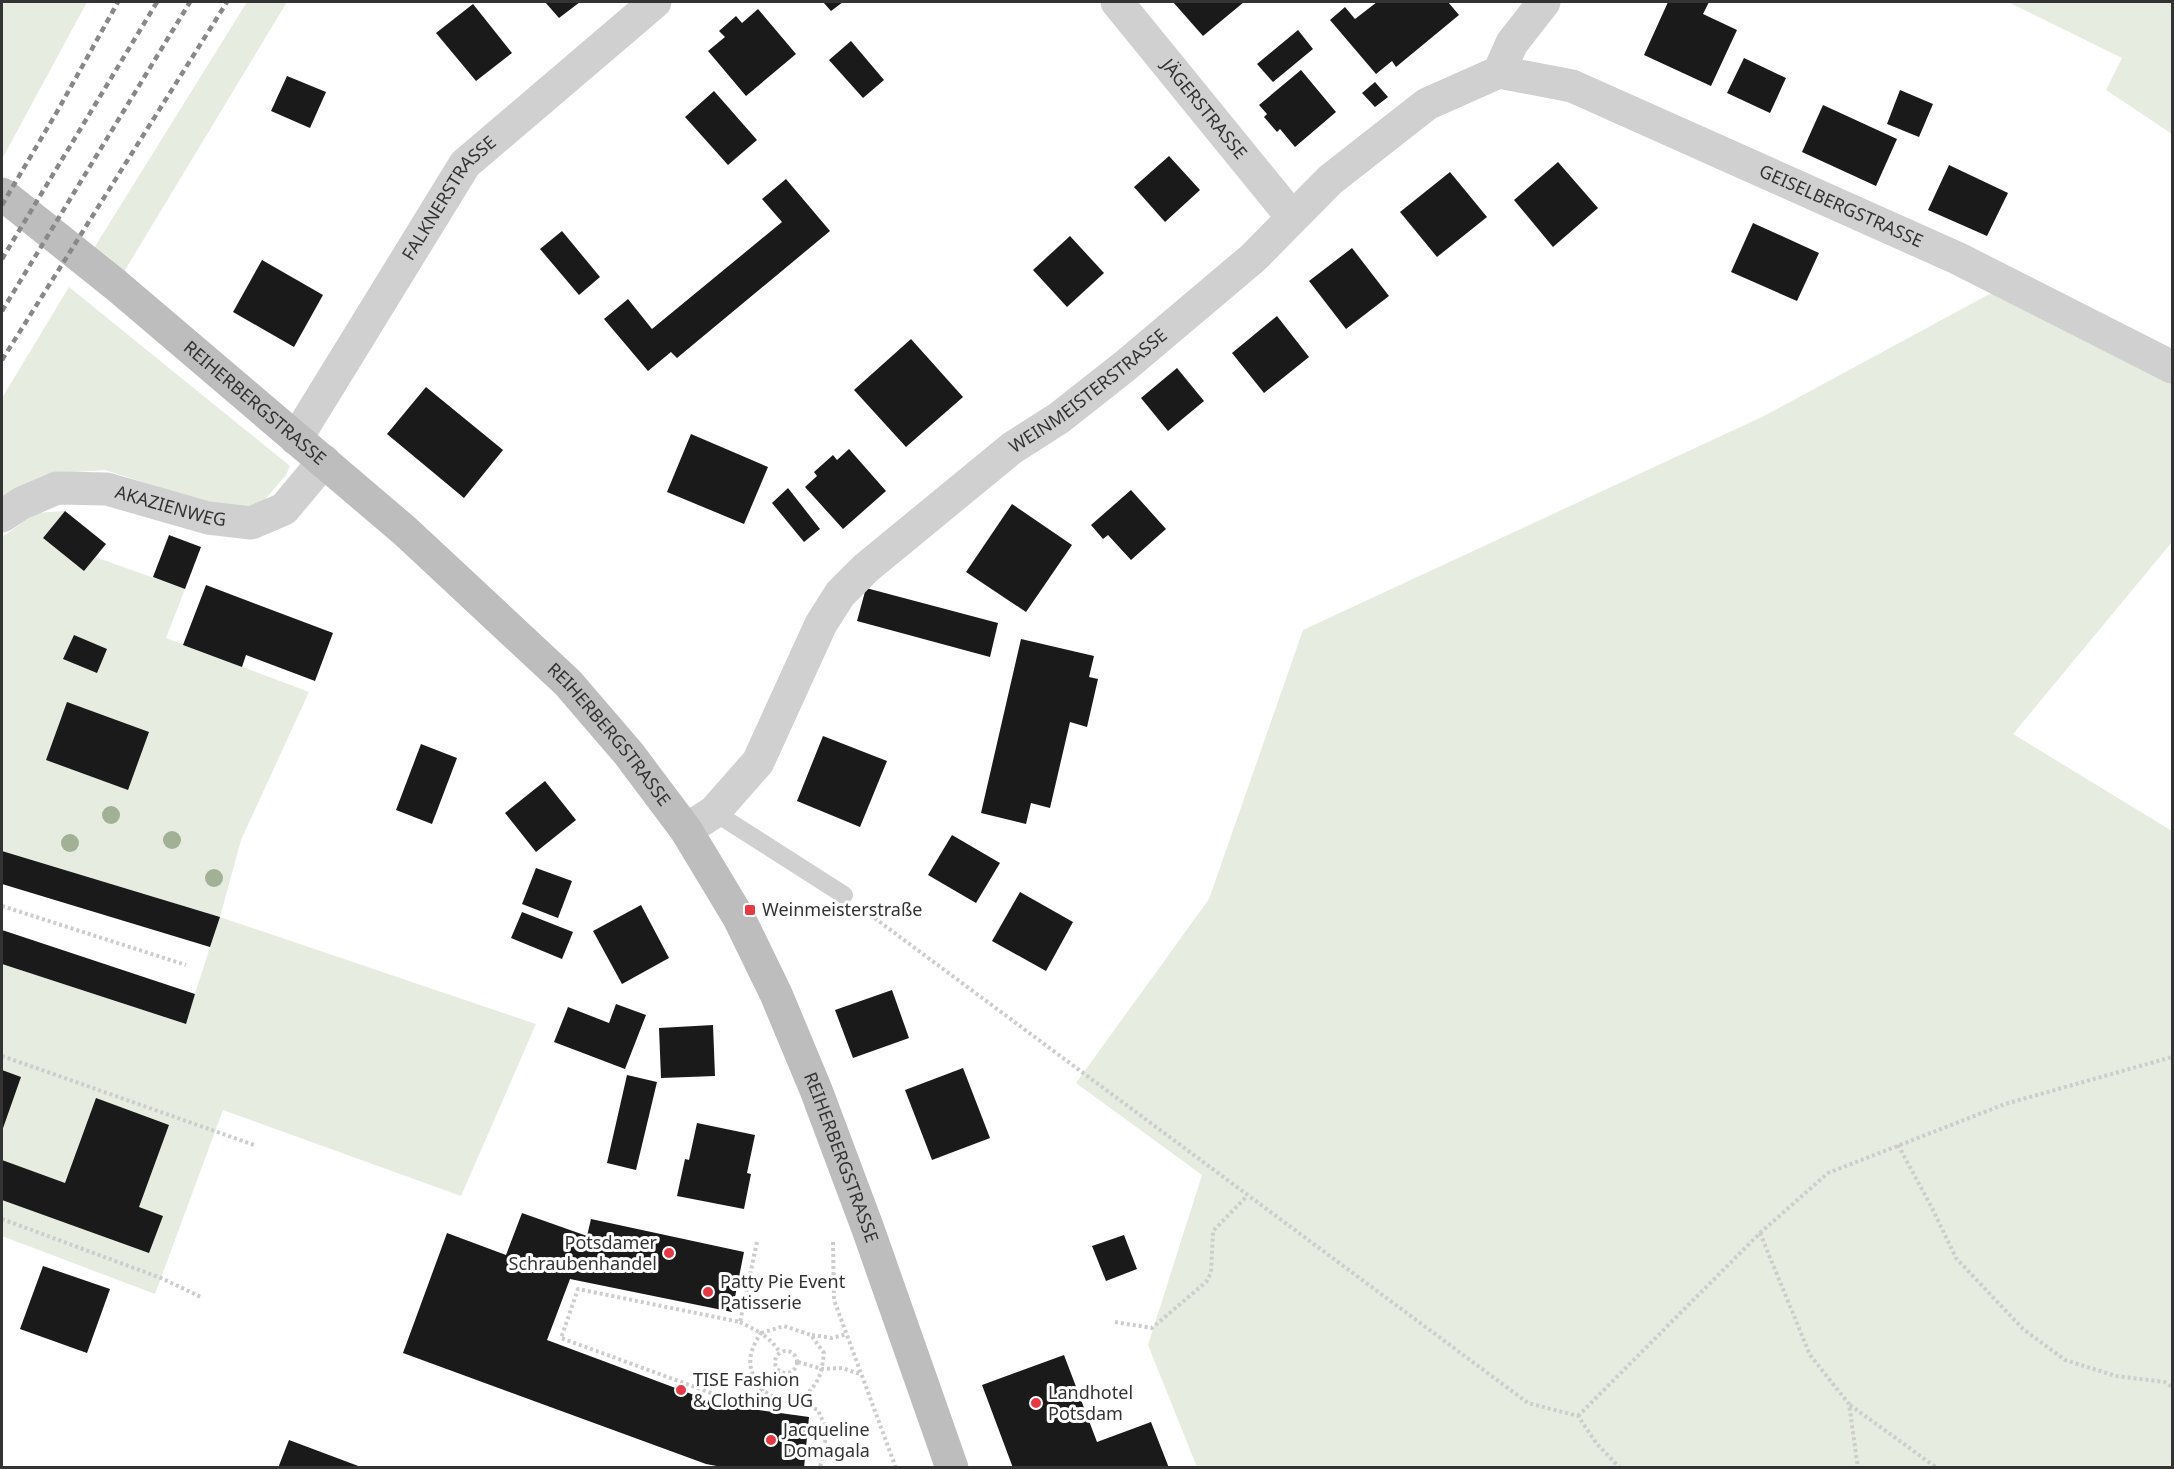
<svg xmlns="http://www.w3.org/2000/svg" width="2174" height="1469" font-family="'Noto Sans',sans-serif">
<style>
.green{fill:#e6ecdf}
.building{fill:#1a1a1a}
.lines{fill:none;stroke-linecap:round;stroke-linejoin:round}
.path{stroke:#cdcdcd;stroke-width:4;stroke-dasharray:3 3;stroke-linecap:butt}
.lane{stroke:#d0d0d0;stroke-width:18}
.street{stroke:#d0d0d0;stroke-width:33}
.secondary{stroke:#bdbdbd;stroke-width:33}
.rail{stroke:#888;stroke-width:4.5;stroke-dasharray:6 4.5;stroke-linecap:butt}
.tree{fill:#a2b095}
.poi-dot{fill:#e63946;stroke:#fff;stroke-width:2}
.labels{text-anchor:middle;stroke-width:6;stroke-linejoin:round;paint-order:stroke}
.street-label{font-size:18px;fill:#333;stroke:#fff}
.poi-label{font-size:18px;fill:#333;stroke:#fff;text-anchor:start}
</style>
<rect width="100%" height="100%" fill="#fff"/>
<g class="green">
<path d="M2,2H87L2,159Z"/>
<path d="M247,2H287L116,285L86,261Z"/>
<path d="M2008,2H2172V134L2106,90L2122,58Z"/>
<path d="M2008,284L2172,367V542L2013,734L2172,831V1467H1197L1148,1345L1202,1175L1076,1083L1209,899L1303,630L1764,416Z"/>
<path d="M69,287L290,466L286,475L261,504L243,509L211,504L105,470L62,473L2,501V398Z"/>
<path d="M65,511L43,538L84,571L95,557L185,589L166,638L309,692L241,840L220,917L536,1024L461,1196L223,1110L155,1294L2,1236V964L185,1024L220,917L2,851V537L36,513Z"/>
</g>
<g class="building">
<path d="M545,2H580L559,18Z"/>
<path d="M823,2H843L831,11Z"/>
<path d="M1173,2H1244L1203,36Z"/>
<path d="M1377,2H1448L1459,15L1396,67L1392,61L1376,74L1330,20L1345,7L1355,19Z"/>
<path d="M1668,2H1709L1703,14L1737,30L1711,86L1644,55Z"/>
<path d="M473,4L512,53L476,81L436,33Z"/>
<path d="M758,9L796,54L746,96L708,51L725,37L719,31L736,16L742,23Z"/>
<path d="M1298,30L1313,49L1273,82L1257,64Z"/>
<path d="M851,41L884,80L863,98L829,60Z"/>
<path d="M1744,58L1786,78L1770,113L1727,93Z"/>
<path d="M1301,70L1336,112L1295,147L1280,129L1277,132L1264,117L1267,114L1259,105Z"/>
<path d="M287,76L326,92L310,128L271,111Z"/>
<path d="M1375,82L1388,97L1375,107L1362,93Z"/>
<path d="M1900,90L1933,104L1919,137L1887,124Z"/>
<path d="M714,91L757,140L728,165L685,117Z"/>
<path d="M1823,105L1897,139L1876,186L1802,152Z"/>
<path d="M1169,156L1200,190L1165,222L1134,187Z"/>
<path d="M1558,162L1598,208L1553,247L1514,200Z"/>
<path d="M1949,165L2008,193L1987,236L1928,210Z"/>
<path d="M1450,172L1487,217L1437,257L1400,212Z"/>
<path d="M786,179L830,231L677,358L671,352L648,371L604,319L628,299L652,329L782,222L762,199Z"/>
<path d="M1753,223L1819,253L1797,301L1731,272Z"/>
<path d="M562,231L600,277L579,295L540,249Z"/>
<path d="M1070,236L1104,273L1067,307L1033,270Z"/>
<path d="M1352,248L1389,296L1346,329L1309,281Z"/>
<path d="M262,260L323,295L294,347L233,312Z"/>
<path d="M1277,316L1309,357L1264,393L1232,353Z"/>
<path d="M911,339L963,397L906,447L854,390Z"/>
<path d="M1177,368L1204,401L1168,431L1141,398Z"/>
<path d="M426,387L503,450L464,498L387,434Z"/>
<path d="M691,434L768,467L744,524L667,492Z"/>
<path d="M849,449L886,491L843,529L805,487L817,476L814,472L833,455L837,460Z"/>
<path d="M788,488L820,529L804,542L772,503Z"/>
<path d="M1131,490L1166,529L1131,560L1108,535L1103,539L1091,525Z"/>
<path d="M1012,504L1072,545L1026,612L966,572Z"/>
<path d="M65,511L106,544L84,571L43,538Z"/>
<path d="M169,535L201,547L185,589L153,577Z"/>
<path d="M206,585L333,633L315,681L246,655L242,667L183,645Z"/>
<path d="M866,588L998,623L990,657L857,621Z"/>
<path d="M74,635L107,649L97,673L63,659Z"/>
<path d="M1021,639L1094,656L1089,677L1098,679L1087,727L1070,722L1050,808L1031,803L1026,824L981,813Z"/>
<path d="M67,702L149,732L128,790L46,760Z"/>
<path d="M823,736L887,761L860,827L797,801Z"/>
<path d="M421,744L457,758L432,824L396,810Z"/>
<path d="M545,781L576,820L536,852L505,813Z"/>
<path d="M952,835L1000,863L976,903L928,875Z"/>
<path d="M2,851L220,917L210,947L2,884Z"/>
<path d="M536,868L572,881L558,918L522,904Z"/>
<path d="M1020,892L1073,922L1046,971L992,941Z"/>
<path d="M641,905L669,958L622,984L593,931Z"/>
<path d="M522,912L573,932L562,959L511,938Z"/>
<path d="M2,930L195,994L186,1024L2,964Z"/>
<path d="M892,990L909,1038L853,1058L835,1010Z"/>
<path d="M616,1004L646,1015L625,1069L554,1042L568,1007L609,1023Z"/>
<path d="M713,1025L715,1076L661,1078L659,1028Z"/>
<path d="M963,1068L990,1138L932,1160L905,1090Z"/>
<path d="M2,1070L21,1077L2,1131Z"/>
<path d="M627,1075L657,1082L636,1170L607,1163Z"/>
<path d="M96,1098L169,1125L139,1207L163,1216L149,1253L2,1200V1160L65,1183Z"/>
<path d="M697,1123L755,1135L747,1173L751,1174L744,1209L677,1196L685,1159L689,1160Z"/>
<path d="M522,1213L587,1236L591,1219L744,1252L732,1312L570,1279L547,1340L721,1405L809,1417L804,1468H727L706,1464L403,1353L447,1233L506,1255Z"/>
<path d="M1124,1235L1137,1269L1106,1281L1092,1246Z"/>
<path d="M43,1266L110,1289L87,1353L20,1329Z"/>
<path d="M1064,1355L1097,1442L1151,1422L1169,1468H1013L982,1385Z"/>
<path d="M289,1440L361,1467V1468H278Z"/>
</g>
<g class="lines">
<g class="path">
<path d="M2,906L186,965"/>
<path d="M865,911L1528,1403L1578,1416L1597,1444L1620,1468"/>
<path d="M2,1056L254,1145"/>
<path d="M1898,1145L1932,1208L1956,1258L2023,1329L2065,1360L2116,1376L2165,1382L2172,1387"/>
<path d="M2,1219L161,1278L201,1297"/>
<path d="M1760,1233L1810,1355L1849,1404L1858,1468"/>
<path d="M757,1242L740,1322L578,1289L561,1338L722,1397L798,1402L818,1410L827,1431L820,1468"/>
<path d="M833,1242L834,1300L896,1468"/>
<path d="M740,1322L761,1333L784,1326L811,1335L824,1353C821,1379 818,1384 798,1402"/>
<path d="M1115,1322L1152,1328L1206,1282L1211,1273L1213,1231L1247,1196"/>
<path d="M812,1335L832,1338L847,1334"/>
<circle cx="786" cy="1362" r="11"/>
<path d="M798,1362L822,1369L842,1368L860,1374"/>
<path d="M762,1390C746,1369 747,1354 761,1333L772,1342L780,1352"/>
<path d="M778,1400L762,1390L779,1371"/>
<path d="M1850,1405L1937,1468"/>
<path d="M1578,1416L1760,1233L1828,1173L2005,1104L2172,1057"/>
</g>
<path class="lane" d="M714,812L844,895"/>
<g class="street">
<path id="s1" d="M1117,2L1292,217"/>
<path id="s2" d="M1499,72L1572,86L1957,258L2172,367"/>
<path id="s3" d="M296,439L465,164L655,2"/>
<path id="s4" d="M2,516L22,503L57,488L107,489L208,518L251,523L284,509L324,461"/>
<path id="s5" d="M686,830L714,812L758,762L821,624L840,594L866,568L1012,448L1059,418L1125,366L1253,258L1330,180L1427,104L1499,72L1512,43L1544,2"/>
</g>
<path class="secondary" id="s6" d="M2,194L116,285L405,531L568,683L629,754L686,830L739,918L776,994L816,1090L868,1229L952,1468"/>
<g class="rail">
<path d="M2,205L58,110L118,2"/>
<path d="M2,259L157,2"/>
<path d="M2,311L190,2"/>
<path d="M2,360L227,2"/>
</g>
</g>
<g class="tree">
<circle cx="111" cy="815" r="9"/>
<circle cx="172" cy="840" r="9"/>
<circle cx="70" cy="843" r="9"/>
<circle cx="214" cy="878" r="9"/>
</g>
<g class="poi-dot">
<rect x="744" y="904" width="12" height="12" rx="3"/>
<circle cx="669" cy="1253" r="6"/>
<circle cx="708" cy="1292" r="6"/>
<circle cx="681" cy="1390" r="6"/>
<circle cx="1036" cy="1403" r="6"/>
<circle cx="771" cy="1440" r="6"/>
</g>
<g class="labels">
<g class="street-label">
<text dy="6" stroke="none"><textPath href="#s1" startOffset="138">JÄGERSTRASSE</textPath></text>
<text dy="6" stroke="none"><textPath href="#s3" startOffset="286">FALKNERSTRASSE</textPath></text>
<text dy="6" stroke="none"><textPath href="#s2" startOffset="369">GEISELBERGSTRASSE</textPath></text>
<text dy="6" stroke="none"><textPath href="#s5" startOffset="608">WEINMEISTERSTRASSE</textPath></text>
<text dy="6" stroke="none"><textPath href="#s6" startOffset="328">REIHERBERGSTRASSE</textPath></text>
<text dy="6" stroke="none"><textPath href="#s4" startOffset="178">AKAZIENWEG</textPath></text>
<text dy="6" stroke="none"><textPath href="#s6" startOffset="814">REIHERBERGSTRASSE</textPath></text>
<text dy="6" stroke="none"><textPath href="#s6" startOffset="1300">REIHERBERGSTRASSE</textPath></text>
</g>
<g class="poi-label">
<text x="762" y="916">Weinmeisterstraße</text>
<text x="657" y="1249" text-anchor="end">Potsdamer<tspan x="657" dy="21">Schraubenhandel</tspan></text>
<text x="720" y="1288">Patty Pie Event<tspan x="720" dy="21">Patisserie</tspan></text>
<text x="693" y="1386">TISE Fashion<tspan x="693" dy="21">&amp; Clothing UG</tspan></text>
<text x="1048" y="1399">Landhotel<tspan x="1048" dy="21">Potsdam</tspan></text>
<text x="783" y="1436">Jacqueline<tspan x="783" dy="21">Domagala</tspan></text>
</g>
</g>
<rect width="2174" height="1469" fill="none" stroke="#333333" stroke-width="6"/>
</svg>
